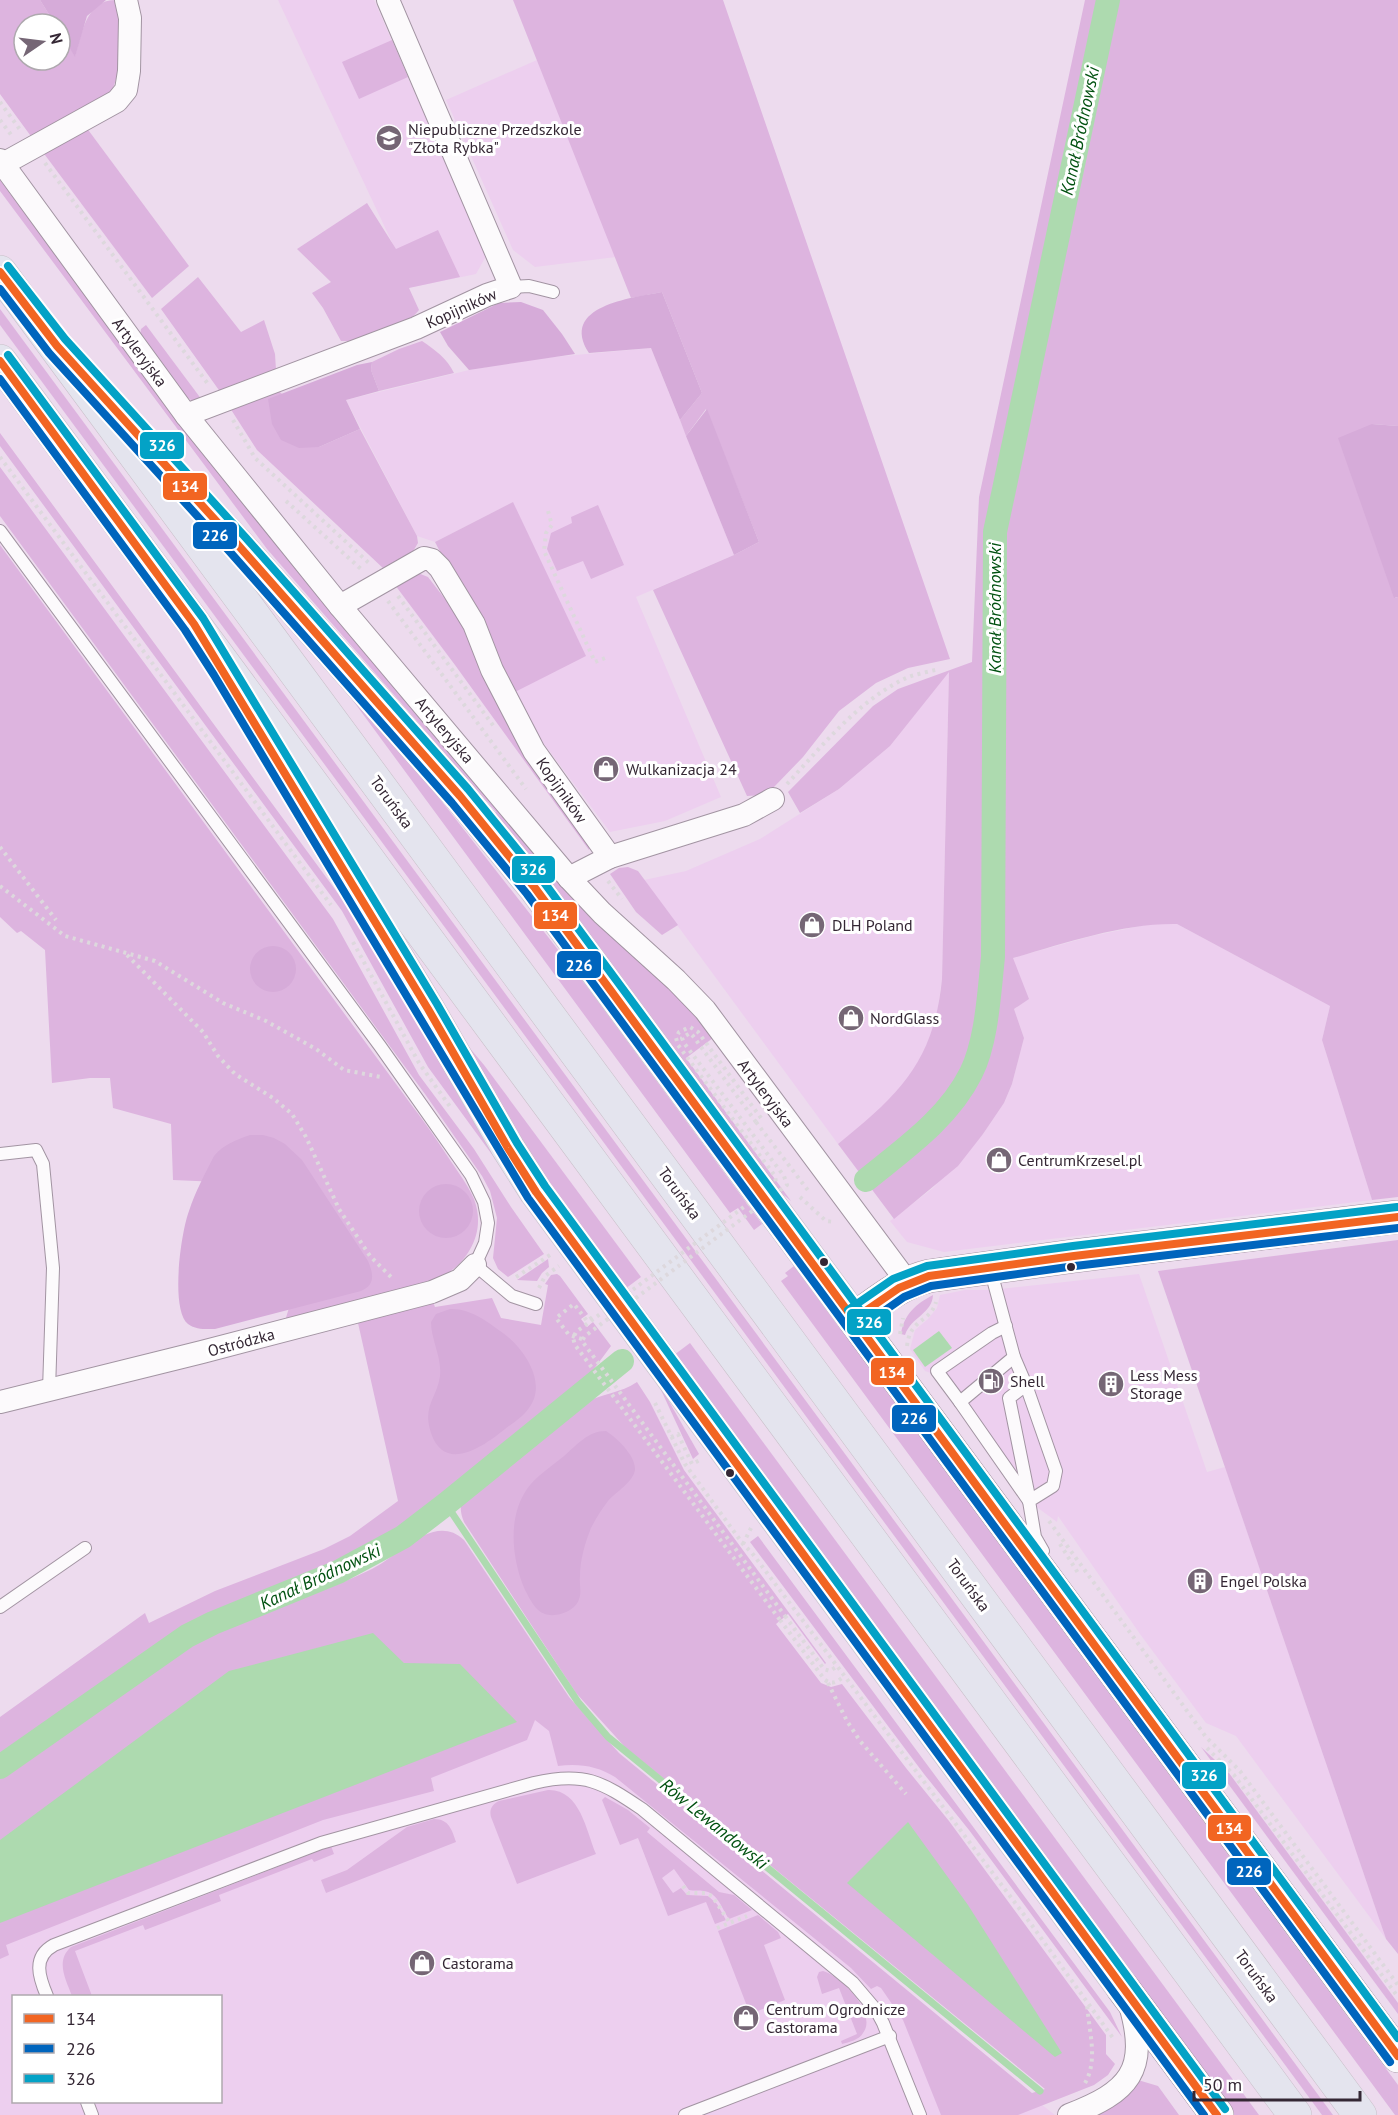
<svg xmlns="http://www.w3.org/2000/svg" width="1398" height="2115" font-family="'PT Sans',sans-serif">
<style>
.built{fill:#edcfef;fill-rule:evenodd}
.green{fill:#ddb4df}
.forest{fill:#d6abd9}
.water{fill:#addaaf}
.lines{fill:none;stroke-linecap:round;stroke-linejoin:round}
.stream{stroke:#addaaf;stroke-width:7}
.canal{stroke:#addaaf;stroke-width:24}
.lane-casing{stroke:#a294a2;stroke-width:14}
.street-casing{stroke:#a294a2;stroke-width:24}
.secondary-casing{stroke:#a294a2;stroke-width:34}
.highway-casing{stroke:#c8bfc8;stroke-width:34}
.path{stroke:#ddd8dd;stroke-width:4;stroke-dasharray:3 4.5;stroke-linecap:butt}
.lane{stroke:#fcfafc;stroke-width:12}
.street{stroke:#fcfafc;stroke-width:22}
.secondary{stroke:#fcfafc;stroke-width:33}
.highway{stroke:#e4e4ee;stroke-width:33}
.path-bridge{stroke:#ddd8dd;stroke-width:4;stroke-dasharray:3 4.5;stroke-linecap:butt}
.bus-1-casing{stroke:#fff;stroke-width:12}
.bus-2-casing{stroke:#fff;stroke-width:12}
.bus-3-casing{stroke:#fff;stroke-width:12}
.bus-1{stroke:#f26522;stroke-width:8}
.bus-2{stroke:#0065bd;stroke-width:8}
.bus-3{stroke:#03a2c6;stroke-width:8}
.bus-dot{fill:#342734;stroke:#fff;stroke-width:2}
.labels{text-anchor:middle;stroke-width:6;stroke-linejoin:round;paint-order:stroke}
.poi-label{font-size:16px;fill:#342734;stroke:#fff;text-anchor:start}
.street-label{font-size:16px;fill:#342734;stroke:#fff}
.water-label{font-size:18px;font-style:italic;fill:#005110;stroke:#fff}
.line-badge{stroke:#fff;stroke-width:2}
.badge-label{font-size:16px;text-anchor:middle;font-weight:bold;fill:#fff}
</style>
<rect width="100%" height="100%" fill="#eddbee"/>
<g class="built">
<path d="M278,0H374L486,256L476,274L413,287Z"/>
<path d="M537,60L547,85L616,257L535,267L513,250L446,100Z"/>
<path d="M651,348L734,555L636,597L721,797L665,821L610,832L532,728L513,693V502L435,542L417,536L346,400L469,370L543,358Z"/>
<path d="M949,671L942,979L936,1022L921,1058L903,1086L878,1112L838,1144L644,880L686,871L760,839L839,789L890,746Z"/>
<path d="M1155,923L1177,924L1330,1006L1322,1040L1372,1200L944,1252L907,1242L890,1221L933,1188L983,1134L1004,1103L1012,1084L1024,1038L1014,1009L1028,999L1012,958L1092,936Z"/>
<path d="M1139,1274L1207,1472L1225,1467L1386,1939L1236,1736L1206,1723L1140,1634L1058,1516L1057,1522L1015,1491L1009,1479L931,1373L925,1371L910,1349L915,1330L928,1319L937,1308L940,1295L965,1290H991Z"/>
<path d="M229,1643L550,1719L1055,2115H0V1810ZM14,1996H220V2102H14Z"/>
</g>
<g class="green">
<path d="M0,0H40L55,24H24V60H60V32L75,56C82,34 86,0 115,0C123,41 126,53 111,94L33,139L0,94Z"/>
<path d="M513,0H723L950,659L908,668L876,683L839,711L803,757L774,787L764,795L747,796L653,590L734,555L759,542L706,409L686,436L680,420L702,393L662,292L631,298Z"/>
<path d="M1085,0H1398V426L1372,424L1395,598L1398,597V1197L1372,1200L1322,1040L1330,1006L1177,924C1122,923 1066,943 1013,958L1029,999L1014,1009L1024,1038L1012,1084L1004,1103L983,1134L958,1166L894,1219L838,1144C900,1094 934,1061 942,979L949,672L890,746L839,789L800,813L788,792L873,706L898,689L972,662L979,497Z"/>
<path d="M392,40L408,77L359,99L342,62Z"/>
<path d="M86,127L189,266L152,298L42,151Z"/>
<path d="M0,180L188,434L677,994L713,1038L686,1058L791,1201L767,1181L490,818L496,812L267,549L0,191Z"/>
<path d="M367,203L396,249L438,230L460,277L409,288L419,310C405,329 364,342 341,341L323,308L312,293L331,282L297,249Z"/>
<path d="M198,277L241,332L264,320L275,354L276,370L221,393L161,309Z"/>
<path d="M0,309L1333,2115H1322L0,325Z"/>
<path d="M146,325L202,400H191L184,395L140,335L141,329Z"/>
<path d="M422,341C435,350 447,358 454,373L379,391L371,370L372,362L399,349Z"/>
<path d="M279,391L282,394L269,400L319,447L360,429L417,536L418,543L409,558L384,569L257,450L230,408Z"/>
<path d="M0,433L359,922L497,1159L496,1160L428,1067L342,911L0,446Z"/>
<path d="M0,467L333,919L419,1075L474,1149L511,1207L544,1254L508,1277L498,1269L493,1258L497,1218L490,1191L482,1176L425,1094L0,516Z"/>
<path d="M513,502L586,656L513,693L435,542Z"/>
<path d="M598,505L624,565L591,579L583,561L557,571L547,549L551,533L572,523L571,517Z"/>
<path d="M0,545L410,1103C424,1121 437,1140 450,1160C458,1172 468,1185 474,1199C487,1233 467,1265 438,1279L285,1321L306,1252L242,1183L173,1180L171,1124L113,1108L110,1078H90L52,1083L45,950L21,931L17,933L0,917Z"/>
<path d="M418,573L428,577L469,630L476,649L479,670L590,843L589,850L455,665L395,585Z"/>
<path d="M315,649L429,785L588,988L762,1224L754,1230L738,1208L730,1213Z"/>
<path d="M628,867L638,871L678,925L662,935L636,912L610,874L619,868Z"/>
<path d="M463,1040L484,1065L641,1277L625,1289L540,1174Z"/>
<path d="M1398,1240V1954L1386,1939L1158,1271Z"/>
<path d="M548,1259L549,1267L542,1273L537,1281L517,1280Z"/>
<path d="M794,1266L1398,2085V2115H1395L781,1281L788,1276L785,1273Z"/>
<path d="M557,1274L560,1276L588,1314L581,1319L587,1327L593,1322L611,1346L585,1381L566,1400L405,1527L340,1563L208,1619L175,1636L0,1757V1717L145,1613L149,1623L215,1591L324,1549L350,1536L398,1501L358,1323L433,1302L435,1307L492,1298L501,1318L541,1325L548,1285L545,1284L551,1275Z"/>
<path d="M933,1295C932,1314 911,1317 905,1335L901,1334C904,1314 916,1304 933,1295Z"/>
<path d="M690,1343L1259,2115H1234L674,1355Z"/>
<path d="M637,1382L650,1402L684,1470L826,1663L825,1664L788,1614L776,1624L821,1683L831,1687L842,1684L906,1768L949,1821L1106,2035V2054L1115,2064L1108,2075L1094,2085L1018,2115H941L903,2020L881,1988L877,1986L871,1989L851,1968L615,1777C598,1766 578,1763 558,1766L549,1731L535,1720L527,1740L431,1778L434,1791L323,1820L6,1945L9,1955L0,1959V1779C41,1750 82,1721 124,1693C150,1674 175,1654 204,1639C258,1611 317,1596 372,1569C399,1556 434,1512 464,1540L569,1697L619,1753L1032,2093L1045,2089L625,1747L576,1693L464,1522C460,1513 459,1503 465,1494L584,1403C601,1394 621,1393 637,1382Z"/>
<path d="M662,1389L699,1454L693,1459L661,1390Z"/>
<path d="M758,1536L1110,2012L1122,2037L969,1830L924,1774L750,1542Z"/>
<path d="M1201,1747L1229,1773L1398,2003V2014Z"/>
<path d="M548,1790C580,1789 586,1830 596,1854L517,1884L491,1817C489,1810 492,1804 499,1801Z"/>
<path d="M605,1797L628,1810L650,1828L647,1832L719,1892L734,1895L752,1910L729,1919C722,1909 718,1893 704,1891C699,1890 694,1891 689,1890L674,1869L662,1878L673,1893L681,1888L687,1895L708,1896L717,1904L726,1920L715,1924L706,1902L668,1916L638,1838L620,1845L602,1800Z"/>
<path d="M434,1819C449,1819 452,1830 456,1842L326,1893L321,1880L347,1870L407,1827Z"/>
<path d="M331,1846L334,1854L314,1862L312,1859L219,1895L221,1901L145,1930L143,1925L75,1951L92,1996H72C66,1980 55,1961 71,1947Z"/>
<path d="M758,1915L778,1932L781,1938L764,1945L785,2000L750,2014L718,1931Z"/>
<path d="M823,1971C841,1976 878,2014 863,2033C859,2040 849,2042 842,2044L841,2041L857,2034L839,1988L822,1994L817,1977L819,1972Z"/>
<path d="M1138,2080L1158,2086L1179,2115H1096C1115,2107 1126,2095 1138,2080Z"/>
</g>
<g class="forest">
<path d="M40,0H106L87,16L75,57L60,32V24H55Z"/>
<path d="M662,292L702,393L680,420L651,348L589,353C559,306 631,298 662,292Z"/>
<path d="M521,302L543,310L562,334L575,354L469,370L448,346L440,332L499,303Z"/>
<path d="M372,362L371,370L379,391L346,400L360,429L319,447L299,448L281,440L272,424L268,399L357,365Z"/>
<path d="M707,409L759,542L734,555L686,436Z"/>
<path d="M1372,424L1398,426V597L1394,598L1338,438Z"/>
<circle cx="273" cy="969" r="23"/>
<path d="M250,1135H263L274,1138L285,1144L302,1160L368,1261C373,1273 376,1285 361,1291L215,1329C206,1329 196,1330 188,1324C170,1309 181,1232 189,1211C195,1192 205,1174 214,1156C224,1144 236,1140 250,1135Z"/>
<circle cx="446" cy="1211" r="27"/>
<path d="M450,1309C470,1308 488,1322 503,1333C524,1348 548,1383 529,1408C523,1417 513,1423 505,1429C484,1446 445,1474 431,1433C422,1406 437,1398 440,1376C442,1357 431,1340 431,1322L436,1314Z"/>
<path d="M606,1431C617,1438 636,1456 635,1470C633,1482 616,1492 608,1501C602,1509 596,1518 591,1528C585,1543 580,1560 580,1576C579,1584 582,1592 579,1599C576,1611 556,1618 545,1614C535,1611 530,1599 525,1590C512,1560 507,1518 527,1489C536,1476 552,1466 564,1456C577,1445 588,1431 606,1431Z"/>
</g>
<g class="water">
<path d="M939,1331L952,1348L925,1367L913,1350Z"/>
<path d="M373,1633L404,1663L460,1664L517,1722L0,1923V1840L229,1671Z"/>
<path d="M908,1822L968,1905L1062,2053L1055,2057L847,1883Z"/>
</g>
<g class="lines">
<path class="stream" d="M446,1504L578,1702L608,1737L1040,2091"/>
<g class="canal">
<path d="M866,1180C904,1149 948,1119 971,1073C987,1041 989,993 993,957L995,532L1108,0"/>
<path d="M0,1767L187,1636L213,1623L338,1572L403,1537L446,1504L622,1361"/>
</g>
<defs>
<g id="lane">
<path d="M511,287L529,286L553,292"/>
<path d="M0,531L380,1046L471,1175L484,1202L488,1223L485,1243L475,1265L512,1296L536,1304"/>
<path d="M0,1154L36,1150L43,1164L53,1268L49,1390"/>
<path d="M990,1268L1014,1357L1026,1385L1056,1471L1053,1486L1029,1501L1035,1537L1043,1551"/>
<path d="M1014,1357L960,1402L1029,1501"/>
<path d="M1026,1385L1009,1398L1029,1497"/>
<path d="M960,1402L937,1371L992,1333L1006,1326"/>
<path d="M0,1607L85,1548"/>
<path d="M47,1996C39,1977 32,1957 54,1945L321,1843L534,1783C584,1771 602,1782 642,1809L853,1983L876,2010L883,2023L920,2115"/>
<path d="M87,2102L92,2115"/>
<path d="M685,2115L890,2036"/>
</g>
<g id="street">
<path d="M0,160L186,415L340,606L569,878L602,913L676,980L705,1010L908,1283"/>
<path d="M3,164L117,101L126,90L129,71L130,18L126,0"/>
<path d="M186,415L416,328L487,295L511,287L388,0"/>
<path d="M340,606L424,558L432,560L440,568L474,624L492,670L534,751L610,857"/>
<path d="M569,878L610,857L744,815L773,799"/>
<path d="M0,1402L202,1352L432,1292L460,1280L475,1265"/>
<path d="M1069,2115C1129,2092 1149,2071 1130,2005"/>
</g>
<g id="secondary">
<path d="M1398,1217L1074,1256L929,1276C900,1283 878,1302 854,1319L1398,2056"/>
<path d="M1122,1987L1217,2115"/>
</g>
<g id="highway">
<path d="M0,272L1360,2115"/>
<path d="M0,361L1295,2115"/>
<path d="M170,472L238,545L460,796L535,888L854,1319"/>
<path d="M306,807L428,1009L508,1148L536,1192L1122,1987"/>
</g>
</defs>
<use href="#lane" class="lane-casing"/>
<use href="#street" class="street-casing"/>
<use href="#secondary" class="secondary-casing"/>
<use href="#highway" class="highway-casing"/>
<g class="path">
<path d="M0,102L21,131"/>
<path d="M0,120L12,136"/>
<path d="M45,163L208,384"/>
<path d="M233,420L255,458L370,564"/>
<path d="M0,457L331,905"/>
<path d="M286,501L362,570"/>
<path d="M548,511L552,525L546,533L544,551L595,662L608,657"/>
<path d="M398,596L495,728"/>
<path d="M388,601L526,789"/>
<path d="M787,784C822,746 857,702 904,679C914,674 928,672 939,669"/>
<path d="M0,847L56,920"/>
<path d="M608,881L622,899"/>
<path d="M0,886L65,936L155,961L223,1003L266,1021L316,1049L344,1070L381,1077"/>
<path d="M353,942L419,1063L451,1108"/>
<path d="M127,955L203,1032L218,1056L235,1074L273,1098L292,1114L306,1137L339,1209L370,1256L394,1280"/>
<path d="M756,1122L810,1193"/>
<path d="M800,1197L826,1221L834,1222"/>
<path d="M516,1277L550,1255"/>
<path d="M539,1288L545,1276L559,1266"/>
<path d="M900,1334L903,1318"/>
<path d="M582,1339L569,1335L556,1318L574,1304L587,1321L594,1316"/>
<path d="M907,1346C910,1318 930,1323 936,1302"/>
<path d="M655,1403L685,1464L743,1544L752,1553L1031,1924L1113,2038"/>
<path d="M671,1437L678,1434L692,1464L700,1460"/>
<path d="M1049,1521L1206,1737L1240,1771L1398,1985"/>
<path d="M743,1544L751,1528"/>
<path d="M1060,1544L1078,1573"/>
<path d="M785,1616L824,1669L830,1671L836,1667"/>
<path d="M780,1620L825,1680C832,1685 837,1682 843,1677"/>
<path d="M828,1683L847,1721L860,1741L906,1794"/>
<path d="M1207,1748L1234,1775L1398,1997"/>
<path d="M683,1886L688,1893H705L712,1896L730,1923"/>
<path d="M717,1928L747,1916"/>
<path d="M1085,2083C1099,2059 1088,2029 1087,2002"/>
</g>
<use href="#lane" class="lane"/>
<use href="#street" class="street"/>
<use href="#secondary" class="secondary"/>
<use href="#highway" class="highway"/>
<g class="path-bridge">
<path d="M761,1118L698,1032L690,1027L679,1032L676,1038L678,1045L775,1176L776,1183L576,1332L573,1338L575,1345L780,1620"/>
<path d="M756,1122L693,1036L690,1033L682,1038L684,1043L784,1176L787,1185L585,1336L582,1341L785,1616"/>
</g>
<defs>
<g id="bus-1">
<path d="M0,272L57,346L238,545L460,796L535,888L1398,2056"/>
<path d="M0,361L194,624L428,1009L508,1148L536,1192L1217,2115"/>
<path d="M854,1319L899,1288L929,1276L1074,1256L1398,1217"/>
</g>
<g id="bus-2">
<path d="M0,289L49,353L230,552L452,803L527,894L1390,2062"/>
<path d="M0,379L185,630L214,675L528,1198L1204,2115"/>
<path d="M860,1328L904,1297L931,1286L1075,1266L1398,1228"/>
</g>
<g id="bus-3">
<path d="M8,266L65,339L246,538L468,789L543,881L1398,2038"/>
<path d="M8,355L203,618L437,1004L517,1143L545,1186L1225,2109"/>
<path d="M848,1310L893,1279L927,1266L1073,1246L1397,1207"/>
</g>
</defs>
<use href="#bus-1" class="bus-1-casing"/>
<use href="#bus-2" class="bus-2-casing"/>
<use href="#bus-3" class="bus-3-casing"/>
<use href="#bus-1" class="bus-1"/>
<use href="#bus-2" class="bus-2"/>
<use href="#bus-3" class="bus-3"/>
</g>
<defs>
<symbol id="school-disc" viewBox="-11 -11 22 22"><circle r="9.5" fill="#756675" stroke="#fff"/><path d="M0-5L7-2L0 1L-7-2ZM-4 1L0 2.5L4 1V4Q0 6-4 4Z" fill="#fff"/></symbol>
<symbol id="shop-disc" viewBox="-11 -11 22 22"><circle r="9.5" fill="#756675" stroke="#fff"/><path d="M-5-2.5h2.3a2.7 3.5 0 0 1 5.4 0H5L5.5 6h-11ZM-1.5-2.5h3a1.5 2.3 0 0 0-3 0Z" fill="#fff"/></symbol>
<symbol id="fuel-disc" viewBox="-11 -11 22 22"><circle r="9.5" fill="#756675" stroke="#fff"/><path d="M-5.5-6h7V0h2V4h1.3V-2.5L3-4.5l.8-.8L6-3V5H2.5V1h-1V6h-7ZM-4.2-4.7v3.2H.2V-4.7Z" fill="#fff"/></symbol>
<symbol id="building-disc" viewBox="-11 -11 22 22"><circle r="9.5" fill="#756675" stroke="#fff"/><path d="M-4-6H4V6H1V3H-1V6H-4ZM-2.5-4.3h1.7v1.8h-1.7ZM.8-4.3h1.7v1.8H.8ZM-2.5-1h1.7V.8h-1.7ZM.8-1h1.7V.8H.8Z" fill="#fff"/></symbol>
</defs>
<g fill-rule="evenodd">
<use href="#school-disc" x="374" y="123" width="30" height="30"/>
<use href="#shop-disc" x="591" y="754" width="30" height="30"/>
<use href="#shop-disc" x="797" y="910" width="30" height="30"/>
<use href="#shop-disc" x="836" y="1003" width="30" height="30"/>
<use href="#shop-disc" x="984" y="1145" width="30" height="30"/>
<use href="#fuel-disc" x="976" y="1366" width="30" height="30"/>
<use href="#building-disc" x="1096" y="1369" width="30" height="30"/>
<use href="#building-disc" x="1185" y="1566" width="30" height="30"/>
<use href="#shop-disc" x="407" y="1948" width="30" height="30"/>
<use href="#shop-disc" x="731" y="2003" width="30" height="30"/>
</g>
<g class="bus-dot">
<circle cx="824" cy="1262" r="5"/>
<circle cx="1071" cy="1267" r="5"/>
<circle cx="730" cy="1473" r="5"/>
</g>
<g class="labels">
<g class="poi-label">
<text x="408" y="135">Niepubliczne Przedszkole<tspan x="408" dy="18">"Złota Rybka"</tspan></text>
<text x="626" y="775">Wulkanizacja 24</text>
<text x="832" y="931">DLH Poland</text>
<text x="870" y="1024">NordGlass</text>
<text x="1018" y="1166">CentrumKrzesel.pl</text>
<text x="1130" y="1381">Less Mess<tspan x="1130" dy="18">Storage</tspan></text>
<text x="1010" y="1387">Shell</text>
<text x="1220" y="1587">Engel Polska</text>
<text x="442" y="1969">Castorama</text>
<text x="766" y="2015">Centrum Ogrodnicze<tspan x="766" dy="18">Castorama</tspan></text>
</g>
<g class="street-label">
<text transform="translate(461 308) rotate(-24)" y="6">Kopijników</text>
<text transform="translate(140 352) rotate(54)" y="6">Artyleryjska</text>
<text transform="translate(445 730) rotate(50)" y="6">Artyleryjska</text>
<text transform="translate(562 790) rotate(55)" y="6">Kopijników</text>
<text transform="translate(392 802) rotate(54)" y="6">Toruńska</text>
<text transform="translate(766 1093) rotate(53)" y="6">Artyleryjska</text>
<text transform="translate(680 1193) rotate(54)" y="6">Toruńska</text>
<text transform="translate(241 1342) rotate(-15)" y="6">Ostródzka</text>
<text transform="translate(969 1585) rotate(54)" y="6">Toruńska</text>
<text transform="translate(1257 1976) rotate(54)" y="6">Toruńska</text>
</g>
<g class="water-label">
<text transform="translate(1080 131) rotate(-78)" y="6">Kanał Bródnowski</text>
<text transform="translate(995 608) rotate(-90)" y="6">Kanał Bródnowski</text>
<text transform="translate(320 1577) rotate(-25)" y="6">Kanał Bródnowski</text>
<text transform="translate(714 1824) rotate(39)" y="6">Rów Lewandowski</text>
</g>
</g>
<g class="line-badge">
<rect x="139" y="431" width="46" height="29" rx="6" fill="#03a2c6"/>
<rect x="162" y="472" width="46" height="29" rx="6" fill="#f26522"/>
<rect x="192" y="521" width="46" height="29" rx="6" fill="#0065bd"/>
<rect x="511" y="855" width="45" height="29" rx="6" fill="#03a2c6"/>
<rect x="533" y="901" width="45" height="29" rx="6" fill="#f26522"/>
<rect x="556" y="950" width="46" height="29" rx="6" fill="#0065bd"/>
<rect x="846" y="1308" width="46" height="28" rx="6" fill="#03a2c6"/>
<rect x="870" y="1357" width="45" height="29" rx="6" fill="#f26522"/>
<rect x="891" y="1404" width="46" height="29" rx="6" fill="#0065bd"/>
<rect x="1181" y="1761" width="46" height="29" rx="6" fill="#03a2c6"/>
<rect x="1207" y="1814" width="45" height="28" rx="6" fill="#f26522"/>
<rect x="1226" y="1857" width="46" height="29" rx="6" fill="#0065bd"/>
</g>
<g class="badge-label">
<text x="162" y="451">326</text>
<text x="185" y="492">134</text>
<text x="215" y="541">226</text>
<text x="533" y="875">326</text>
<text x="555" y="921">134</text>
<text x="579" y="971">226</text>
<text x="869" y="1328">326</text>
<text x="892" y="1378">134</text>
<text x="914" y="1424">226</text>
<text x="1204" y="1781">326</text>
<text x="1229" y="1834">134</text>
<text x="1249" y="1877">226</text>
</g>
<rect x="12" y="1995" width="210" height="108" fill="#ffffff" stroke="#aea9ae" stroke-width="1.5"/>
<rect x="24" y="2014" width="30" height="9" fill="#f26522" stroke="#aea9ae" stroke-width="1.5"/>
<text x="66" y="2025" font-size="18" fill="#342734">134</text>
<rect x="24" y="2044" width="30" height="9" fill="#0065bd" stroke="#aea9ae" stroke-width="1.5"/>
<text x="66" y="2055" font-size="18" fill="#342734">226</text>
<rect x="24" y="2074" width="30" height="9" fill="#03a2c6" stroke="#aea9ae" stroke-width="1.5"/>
<text x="66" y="2085" font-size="18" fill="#342734">326</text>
<g transform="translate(42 42) rotate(76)"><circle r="28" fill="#ffffff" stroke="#aea9ae" stroke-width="1.5"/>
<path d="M0-4.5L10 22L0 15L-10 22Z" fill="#756675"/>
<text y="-9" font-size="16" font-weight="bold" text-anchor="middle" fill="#342734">N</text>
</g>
<path d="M1194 2091v9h166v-9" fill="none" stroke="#342734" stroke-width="3"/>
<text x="1203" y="2091" font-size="18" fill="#342734" stroke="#ffffff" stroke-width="4.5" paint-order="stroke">50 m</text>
</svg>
